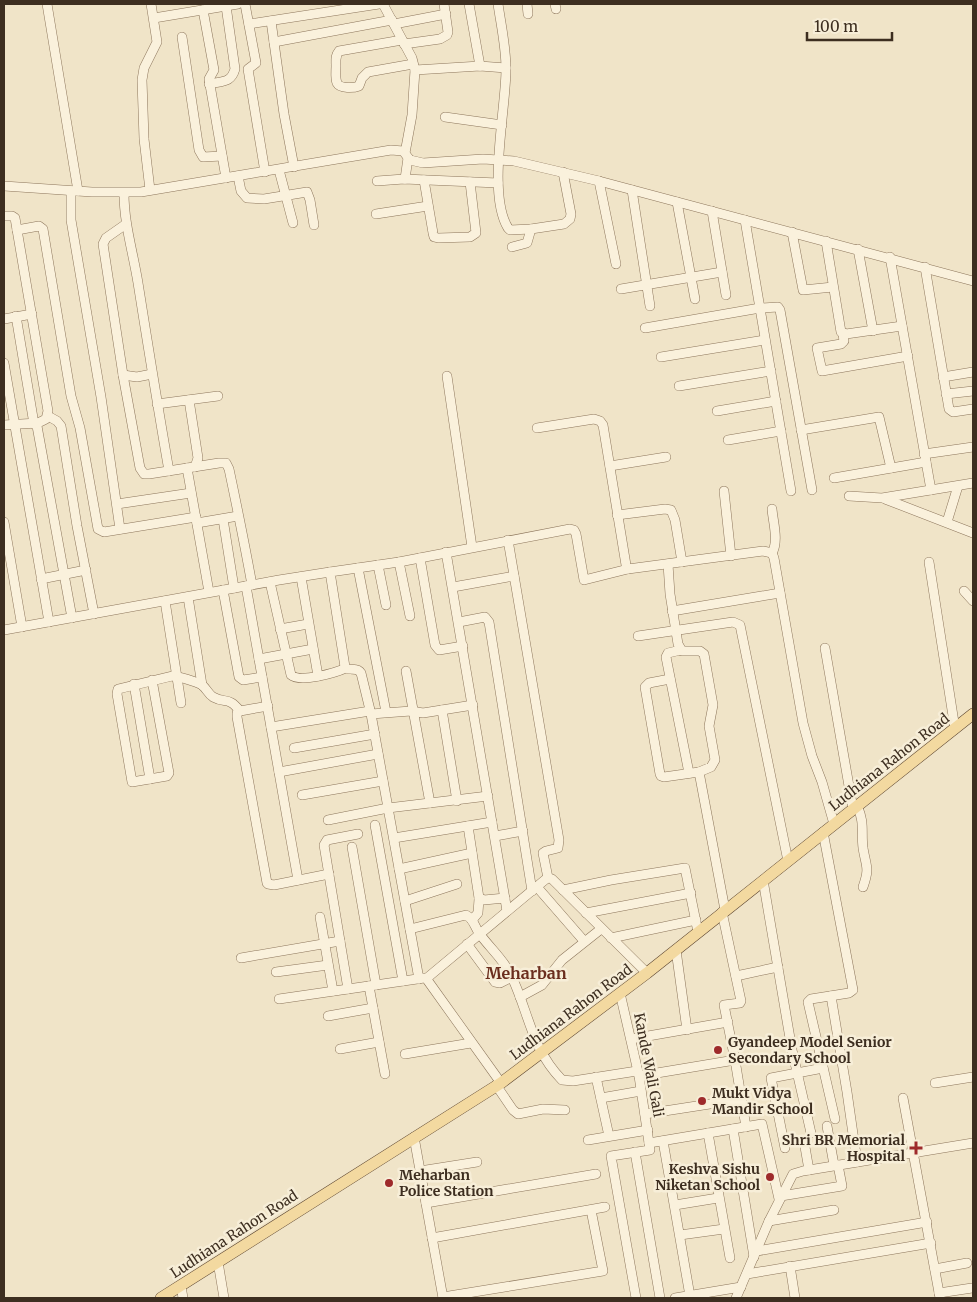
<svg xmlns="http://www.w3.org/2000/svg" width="977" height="1302" font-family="Merriweather,serif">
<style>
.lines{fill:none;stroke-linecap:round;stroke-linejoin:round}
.minor-casing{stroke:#8d765c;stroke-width:10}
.major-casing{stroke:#5b4430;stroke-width:12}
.minor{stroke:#faf1dc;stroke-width:9}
.major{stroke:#f3d9a0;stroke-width:11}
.poi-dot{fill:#9e2a2b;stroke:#f7eed8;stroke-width:2}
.labels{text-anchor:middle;stroke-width:5;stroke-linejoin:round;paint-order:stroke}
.street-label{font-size:14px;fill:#3d2e20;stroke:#f7eed8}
.poi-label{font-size:14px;font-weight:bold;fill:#3d2e20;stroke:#f7eed8;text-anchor:start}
.quarter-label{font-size:16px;font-weight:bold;fill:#6b2e1e;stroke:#f7eed8}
</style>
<rect width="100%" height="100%" fill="#f0e4c8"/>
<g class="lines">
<defs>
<g id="minor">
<path d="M47,4L78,191"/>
<path d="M245,4L256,63L248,69L265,172"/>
<path d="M383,4L412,58L415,70L412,115L405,153"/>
<path d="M469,4L480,66"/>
<path d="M498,4C501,25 506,47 506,69C506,109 487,194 508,228L510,230L531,229"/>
<path d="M527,4L528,14"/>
<path d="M555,4L556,9"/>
<path d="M203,10L214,70L209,79L226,178"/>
<path d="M154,18L238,4"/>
<path d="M271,21L284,114L294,167"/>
<path d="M249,24L379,4"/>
<path d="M394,24L446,14"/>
<path d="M182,37L199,150L203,157L222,156"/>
<path d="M402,40L339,51C335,56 336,60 336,66C336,71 335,78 337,83C340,89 354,88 359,86L362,78L368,72L413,64"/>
<path d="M274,42L392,20"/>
<path d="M404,44L440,39L447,35L448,32L444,4"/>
<path d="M415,70L480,66L506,68"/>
<path d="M209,84C223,81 231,83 235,69L226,6"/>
<path d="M445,117L502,125"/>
<path d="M279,170L293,223"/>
<path d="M238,176L241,191L247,198L264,199L307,192L310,200L314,225"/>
<path d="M405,179L408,158"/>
<path d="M424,180L433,233L434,237L438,238L470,237L476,233L470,182"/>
<path d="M377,181L404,179L498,183"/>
<path d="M599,181L616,264"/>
<path d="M4,186L92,192H141L391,150L403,151L410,160L423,163L483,159L514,161L599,181L973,281"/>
<path d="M150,190L144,139L142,80L144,68L157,42L151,4"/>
<path d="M632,190L650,306"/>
<path d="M71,191V220L101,397L120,529"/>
<path d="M124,193C124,224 133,252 138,283C148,346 158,408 169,471"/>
<path d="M677,202L695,299"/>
<path d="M712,211L726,295"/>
<path d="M376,214L428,206"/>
<path d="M4,216H12L15,218L48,411L46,419L38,423L37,426L72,618"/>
<path d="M745,220L791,491"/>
<path d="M126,224L106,238L103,244L123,375L140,468L144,474H149L219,463H226L229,469C237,507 245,546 252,585"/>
<path d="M17,230L39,226L43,229L71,396L80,428L98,529L104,532L196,517"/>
<path d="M792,232L803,290L833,287"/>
<path d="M826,241L841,332L846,334L902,326"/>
<path d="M512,247L527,243L531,229L564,224L570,219L571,214L563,172"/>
<path d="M858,249L873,331"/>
<path d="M890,257L931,490"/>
<path d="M925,267L949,409L953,412L973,409"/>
<path d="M621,289L722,272"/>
<path d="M16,316L34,424"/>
<path d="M4,319L32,314"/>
<path d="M645,328L760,308L778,307L780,310L812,490"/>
<path d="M843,334L844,341L841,344L817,348L822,371L908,356"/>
<path d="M661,357L765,340"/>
<path d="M4,363L49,622"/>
<path d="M123,375L137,377L152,374"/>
<path d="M447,376L472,547"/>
<path d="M943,377L973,372"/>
<path d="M679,386L771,371"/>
<path d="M946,394L973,391"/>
<path d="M189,400L198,458L195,467"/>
<path d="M157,404L218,396"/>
<path d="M717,411L776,401"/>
<path d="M48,416L57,421L61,426L77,526L94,614"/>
<path d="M4,425L38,423"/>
<path d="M537,428L594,419L600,421L603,425L626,565L628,569L763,551L772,553L774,558L803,723L812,756L822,782L834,824"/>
<path d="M801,430L879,417L891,468"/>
<path d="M728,440L781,431"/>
<path d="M924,454L973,447"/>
<path d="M610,466L666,457"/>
<path d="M187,468L209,592"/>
<path d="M834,478L926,462"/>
<path d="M724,491L731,556"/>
<path d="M849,496L882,498L973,483"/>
<path d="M885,499L973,533"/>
<path d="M117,504L191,493"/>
<path d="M617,515L665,509L671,510L675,520L682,562"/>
<path d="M223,519L234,588"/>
<path d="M4,522L22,627"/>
<path d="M947,522L958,486"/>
<path d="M197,523L238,516"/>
<path d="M508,540L559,840L558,848L546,851L543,853L548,878"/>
<path d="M446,552L507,911"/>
<path d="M772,553C779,541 773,522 772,509"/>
<path d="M420,558L435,645L439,650L463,646"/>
<path d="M399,562L410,616"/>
<path d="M929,562L955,729"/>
<path d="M668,564L670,594L678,644L682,651H700L704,654L713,705L709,726L715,760L711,767L699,772"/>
<path d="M378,565L386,605"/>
<path d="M358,568L386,712"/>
<path d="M301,577L318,676"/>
<path d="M41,579L86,570"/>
<path d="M270,582L291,675C300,683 335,673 346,668"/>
<path d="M246,586L298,880"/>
<path d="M453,587L514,576"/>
<path d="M223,590L239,677L243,680L262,677"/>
<path d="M964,591L973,601"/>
<path d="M188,597L202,685"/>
<path d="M165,601L181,703"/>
<path d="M672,611L780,593"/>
<path d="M459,622L485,617L489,622L532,891"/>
<path d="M280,629L308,624"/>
<path d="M4,630L279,580L330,572"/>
<path d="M638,636L733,622L740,625L788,861"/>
<path d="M825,648L853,809"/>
<path d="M681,650L668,653L666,657L689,773"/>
<path d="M259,659L313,649"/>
<path d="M406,671L430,803"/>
<path d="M670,679L649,683L645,687L660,774L661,776L664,777L699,772L725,910"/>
<path d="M152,680L169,773L167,776L132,782L117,694L118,689L172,676C178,676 197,682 202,685C207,689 208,694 213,697C226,704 228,696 240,711"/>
<path d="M134,684L150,779"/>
<path d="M268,706L240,711L237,713V717L267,883L268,884L274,885L329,874"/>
<path d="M442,710L457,801"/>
<path d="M371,714L411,711L423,713L473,705"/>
<path d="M271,727L370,711"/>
<path d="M294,748L375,734"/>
<path d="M279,772L378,754"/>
<path d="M302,795L383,781"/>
<path d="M857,806C865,822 861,832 863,848C866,867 870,867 863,887"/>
<path d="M328,820L388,808L488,796"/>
<path d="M375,825L403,981"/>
<path d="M468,826L479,898L484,900L505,898"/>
<path d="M823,832L853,990L849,993L811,999L808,1002L835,1119"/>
<path d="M495,836L523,831"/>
<path d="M394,838L492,822"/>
<path d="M352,847L376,985"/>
<path d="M399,869L472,853"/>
<path d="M763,880L792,1050L811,1133"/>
<path d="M537,887L584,941"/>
<path d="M563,890L611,880L685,868L698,932"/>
<path d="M405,901L457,884"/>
<path d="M722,912L741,1001L740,1003L724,1005L735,1060L746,1127"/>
<path d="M586,913L691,893"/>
<path d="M320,917L333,991"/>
<path d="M472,920L478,913L479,899"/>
<path d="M410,929L466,915C473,918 475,927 479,933C489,947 502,958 510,973C529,1011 530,1047 562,1080L573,1081L637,1071"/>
<path d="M611,938L696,920"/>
<path d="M467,944L495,982L500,983L512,977"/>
<path d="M676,950L687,1030"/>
<path d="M241,958L340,941"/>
<path d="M276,972L328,965"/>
<path d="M736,976L778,967"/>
<path d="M419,979L371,714L361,673C357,666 349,672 345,667L330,572L399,562L570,529L574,530L576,534L584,580L628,569"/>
<path d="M369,986L385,1074"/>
<path d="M348,989L324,845L327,840L358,834"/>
<path d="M620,993L639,1076L649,1143L650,1150L611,1156L636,1298"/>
<path d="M831,996L847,1092L857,1162"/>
<path d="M520,997L542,985L562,960L601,929"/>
<path d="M279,999L424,978"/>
<path d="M328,1016L373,1008"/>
<path d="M631,1039L728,1022"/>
<path d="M340,1049L379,1042"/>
<path d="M405,1054L471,1043"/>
<path d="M639,1076L735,1060"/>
<path d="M596,1077L609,1136"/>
<path d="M501,1083L428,981L427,978L546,879L549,878L552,879L647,973"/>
<path d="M935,1083L973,1077"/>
<path d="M496,1085L513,1110L518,1114L543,1109L565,1110"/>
<path d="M601,1098L641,1091"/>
<path d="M903,1098L940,1298"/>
<path d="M645,1114L742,1099"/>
<path d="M827,1126L834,1165"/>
<path d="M733,1129L754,1257"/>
<path d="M708,1133L730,1258"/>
<path d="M414,1137L443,1298"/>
<path d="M588,1140L648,1130"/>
<path d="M663,1141L690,1296"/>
<path d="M649,1143L762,1124L779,1199"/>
<path d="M805,1147L809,1170"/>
<path d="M785,1148L771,1078L823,1068"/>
<path d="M635,1152L660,1298"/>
<path d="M420,1171L477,1162"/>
<path d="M781,1196L842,1186L838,1165"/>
<path d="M426,1203L596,1174"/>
<path d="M675,1205L718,1198"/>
<path d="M769,1221L834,1210"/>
<path d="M680,1235L724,1229"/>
<path d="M432,1238L605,1207"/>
<path d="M757,1251L927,1222"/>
<path d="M218,1262L224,1298"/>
<path d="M790,1266L795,1298"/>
<path d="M935,1269L967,1263"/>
<path d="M747,1274L931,1243"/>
<path d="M181,1286L183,1298"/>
<path d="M939,1293L972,1288"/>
<path d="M443,1297L603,1271L591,1210"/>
<path d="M675,1298L741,1287"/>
<path d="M736,1298L769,1221L793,1174L803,1171L973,1143"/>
</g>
<path id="major" d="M161,1298L501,1083L647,973L973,714"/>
</defs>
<use href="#minor" class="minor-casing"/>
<use href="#major" class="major-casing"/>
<use href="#minor" class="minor"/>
<use href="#major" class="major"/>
</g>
<g class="poi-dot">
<circle cx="718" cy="1050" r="5"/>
<circle cx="702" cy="1101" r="5"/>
<path d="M913.5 1140.5h5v5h5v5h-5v5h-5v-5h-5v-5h5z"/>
<circle cx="770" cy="1177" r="5"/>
<circle cx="389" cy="1183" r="5"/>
</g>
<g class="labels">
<g class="street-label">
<text transform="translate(889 762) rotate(-38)" y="5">Ludhiana Rahon Road</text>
<text transform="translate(571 1012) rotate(-37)" y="5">Ludhiana Rahon Road</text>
<text transform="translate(649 1065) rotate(79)" y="5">Kande Wali Gali</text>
<text transform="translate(234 1234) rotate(-33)" y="5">Ludhiana Rahon Road</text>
</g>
<g class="poi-label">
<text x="728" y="1047">Gyandeep Model Senior<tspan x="728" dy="16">Secondary School</tspan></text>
<text x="712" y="1098">Mukt Vidya<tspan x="712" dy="16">Mandir School</tspan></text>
<text x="905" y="1145" text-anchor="end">Shri BR Memorial<tspan x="905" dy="16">Hospital</tspan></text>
<text x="760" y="1174" text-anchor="end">Keshva Sishu<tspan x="760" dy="16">Niketan School</tspan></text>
<text x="399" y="1180">Meharban<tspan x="399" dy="16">Police Station</tspan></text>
</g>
<g class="quarter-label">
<text x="526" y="979">Meharban</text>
</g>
</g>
<rect width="977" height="1302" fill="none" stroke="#3d2e20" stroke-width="10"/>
<path d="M807 32v8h85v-8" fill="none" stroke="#3d2e20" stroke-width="2.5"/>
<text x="814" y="32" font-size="15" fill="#3d2e20" stroke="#f7eed8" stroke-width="4" paint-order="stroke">100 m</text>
</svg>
